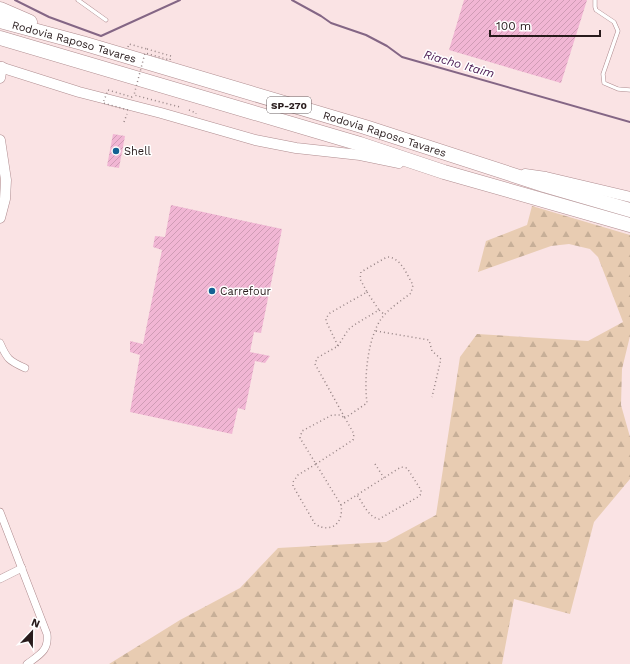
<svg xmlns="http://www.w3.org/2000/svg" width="630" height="664" font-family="'Work Sans',sans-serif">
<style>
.forest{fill:url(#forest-firs)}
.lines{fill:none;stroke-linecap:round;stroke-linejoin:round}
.stream{stroke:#846685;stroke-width:2}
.building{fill:url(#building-hatch)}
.lane-casing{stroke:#af8c8f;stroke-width:4.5}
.street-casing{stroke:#af8c8f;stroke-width:8}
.secondary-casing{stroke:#af8c8f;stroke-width:11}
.highway-casing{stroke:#af8c8f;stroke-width:15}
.path{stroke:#968485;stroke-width:1.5;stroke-dasharray:1 3;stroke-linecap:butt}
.lane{stroke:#fff;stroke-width:3.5}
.street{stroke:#fff;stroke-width:7}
.secondary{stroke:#fff;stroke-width:10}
.highway{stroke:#fff;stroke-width:14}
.path-bridge{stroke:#968485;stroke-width:1.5;stroke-dasharray:1 3;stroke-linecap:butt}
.poi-dot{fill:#136193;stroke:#fff;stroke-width:1.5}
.labels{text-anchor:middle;stroke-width:3;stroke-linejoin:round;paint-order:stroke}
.shield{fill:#fff;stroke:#685f60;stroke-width:1}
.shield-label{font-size:10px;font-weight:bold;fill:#281b1c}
.street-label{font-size:11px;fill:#281b1c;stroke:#fff}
.poi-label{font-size:11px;fill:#281b1c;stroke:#fff;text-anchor:start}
.water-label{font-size:12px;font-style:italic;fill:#4e1e56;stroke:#fff}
</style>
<defs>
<pattern id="forest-firs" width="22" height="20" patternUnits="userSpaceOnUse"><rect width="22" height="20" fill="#e8ccb2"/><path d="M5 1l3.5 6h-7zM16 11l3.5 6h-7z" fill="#c7af98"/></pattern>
<pattern id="building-hatch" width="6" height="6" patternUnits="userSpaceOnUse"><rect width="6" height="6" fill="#f1b6d4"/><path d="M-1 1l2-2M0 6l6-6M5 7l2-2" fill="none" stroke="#cf9cb5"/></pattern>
</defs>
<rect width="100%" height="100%" fill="#fae3e4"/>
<path class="forest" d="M532,206L630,235V336L622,369L621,405L630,437V479L594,522L570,614L514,599L502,664H109L180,620L240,588L278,548L386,542L436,515L460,357L477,334L588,341L623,322L598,257L590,249L569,244L551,246L478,272L486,241L527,225Z"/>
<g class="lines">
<g class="stream">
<path d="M15,0L49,17L101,36L180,0"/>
<path d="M292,0L321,16L331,23L366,35L387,46L402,57L630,122"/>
</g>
</g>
<g class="building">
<path d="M464,0H587L561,83L449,50Z"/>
<path d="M113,134L125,136L119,168L107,166Z"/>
<path d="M171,205L282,229L261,333L254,332L250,352L270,356L265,363L255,361L245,410L238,408L232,434L130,412L140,355L130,352V341L143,344L162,250L153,247L155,236L165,237Z"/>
</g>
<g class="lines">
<defs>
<g id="lane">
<path d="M78,0L106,20"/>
<path d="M595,0V7L596,10L614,22L618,31L603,74L604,83L618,89L630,90"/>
</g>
<g id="street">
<path d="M0,343C7,359 9,361 25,368"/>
<path d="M0,512L47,634C49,651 39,655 27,664"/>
<path d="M0,579L22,568"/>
</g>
<g id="secondary">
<path d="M0,67L79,92L161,113L255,140L296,148L360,155L399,163"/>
<path d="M0,78L2,67"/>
<path d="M0,140L6,180L5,199L0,218"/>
<path d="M525,174L546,177L630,197"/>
</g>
<g id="highway">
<path d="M0,9L30,22"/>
<path id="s1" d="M0,21L82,43L365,127L544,185L630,210"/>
<path d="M0,38L360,144L444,172L630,225"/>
</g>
</defs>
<use href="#lane" class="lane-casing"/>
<use href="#street" class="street-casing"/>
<use href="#secondary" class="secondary-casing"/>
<use href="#highway" class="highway-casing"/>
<g class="path">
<path d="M128,47L129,44L147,49"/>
<path d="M189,110L196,113V114"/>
<path d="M124,122L127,114"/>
<path d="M367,292L379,310"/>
<path d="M376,331L429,340L432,351L441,359L432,397"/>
<path d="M338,346L348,330L354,325L379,310L385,315"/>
<path d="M375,464L384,478"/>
<path d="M341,505L316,464L353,440L354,434L345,418L367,403C364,380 367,340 381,319C388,309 401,301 411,293L413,285C407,275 401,257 387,257L361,272L360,279L367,292L330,313L326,318V321L338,346L317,358L315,364L345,418L340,415H332L302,431L300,438L316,464L298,475L293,482V486L315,524C331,534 344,523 341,505L401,467L407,468L421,490V494L418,497L379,519C368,517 363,503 357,495"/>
</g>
<use href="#lane" class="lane"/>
<use href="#street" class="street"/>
<use href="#secondary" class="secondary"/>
<use href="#highway" class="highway"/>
<g class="path-bridge">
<path d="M147,49L171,56L170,60L145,53L134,95L180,107"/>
<path d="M128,110L103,103L108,90L132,97L134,95"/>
</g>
</g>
<g class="poi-dot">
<circle cx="116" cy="151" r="4"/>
<circle cx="212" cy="291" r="4"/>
</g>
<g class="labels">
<rect class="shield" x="267" y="97" width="44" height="16" rx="3"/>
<g class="shield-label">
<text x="289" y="109">SP-270</text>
</g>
<g class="street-label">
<text dy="4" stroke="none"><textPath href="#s1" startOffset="77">Rodovia Raposo Tavares</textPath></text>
<text dy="4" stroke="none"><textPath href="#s1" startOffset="401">Rodovia Raposo Tavares</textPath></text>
</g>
<g class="poi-label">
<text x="124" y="155">Shell</text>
<text x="220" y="295">Carrefour</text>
</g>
<g class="water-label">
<text transform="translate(459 64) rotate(16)" y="4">Riacho Itaim</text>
</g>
</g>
<g transform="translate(32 632) rotate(22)" stroke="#ffffff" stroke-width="3" paint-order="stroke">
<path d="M0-3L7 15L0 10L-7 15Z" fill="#281b1c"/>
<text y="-6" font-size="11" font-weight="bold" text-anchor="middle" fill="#281b1c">N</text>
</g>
<path d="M490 30v6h110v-6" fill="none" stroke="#281b1c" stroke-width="2"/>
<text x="496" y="30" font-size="12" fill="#281b1c" stroke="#ffffff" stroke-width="3" paint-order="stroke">100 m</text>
</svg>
